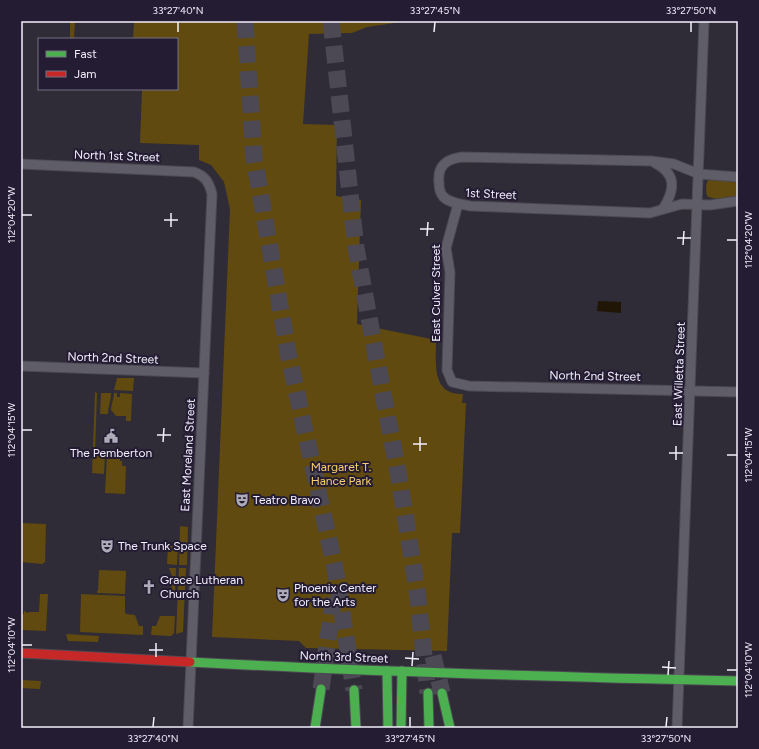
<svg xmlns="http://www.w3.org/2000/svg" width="759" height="749" font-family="Figtree,sans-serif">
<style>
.green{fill:#604a0f}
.water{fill:#1f1606}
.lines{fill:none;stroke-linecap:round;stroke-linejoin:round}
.highway-tunnel{stroke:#4c4955;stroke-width:17;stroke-dasharray:17 8;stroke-linecap:butt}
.street-casing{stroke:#4c4953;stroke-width:11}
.fast-casing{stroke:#4c4953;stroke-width:11}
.jam-casing{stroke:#4c4953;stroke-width:11}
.street{stroke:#5f5d67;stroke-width:9}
.fast{stroke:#4caf50;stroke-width:9}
.jam{stroke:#c62828;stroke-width:9}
.ticks{fill:none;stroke:#f3f0fd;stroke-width:1.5}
.labels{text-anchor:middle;stroke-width:4;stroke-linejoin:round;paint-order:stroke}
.street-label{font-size:12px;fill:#f3f0fd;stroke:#231c33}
.poi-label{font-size:12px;fill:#f3f0fd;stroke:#231c33;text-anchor:start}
.park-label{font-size:12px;fill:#f9ce6d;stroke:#231c33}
.neatline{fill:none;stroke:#f3f0fd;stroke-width:1.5}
.ticks-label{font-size:10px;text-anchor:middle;fill:#f3f0fd}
</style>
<rect width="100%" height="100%" fill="#2f2b37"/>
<g class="green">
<path d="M70,21H75L74,39H70Z"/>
<path d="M134,21H408L367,27L352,33L309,34L303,124L337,125L336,196L361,200L357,324L436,340C436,362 431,395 463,394L462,403H466L460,533H452L447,651L306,648L299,641L212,637L230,209L224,182L211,165L199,160V145L140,143L142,89H177V39H133Z"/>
<path d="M709,179L738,180V197C729,197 715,201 707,196C706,191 705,183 709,179Z"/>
<path d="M117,378H134L133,391L114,390Z"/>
<path d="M95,392L97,393L95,453L105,454L104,474L92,473Z"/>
<path d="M101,393H111C111,401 108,406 108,414H100Z"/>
<path d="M114,393H117V397H120V393L132,394L131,421H126V416H116L111,410C111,404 114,399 114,393Z"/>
<path d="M107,454H120V461H122V466H126L125,494L105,493Z"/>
<path d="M21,523L46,524L45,562L42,564L21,562Z"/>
<path d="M180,526L188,527L187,565H179Z"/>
<path d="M168,546H178L177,565L167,564Z"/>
<path d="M169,568H176L175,598L174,599H169L172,593L171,582L172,576Z"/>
<path d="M179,568H186L183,632L176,634Z"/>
<path d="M99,570L126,571L125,594L97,593V591H98Z"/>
<path d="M40,594H48L46,631L21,630V614H24V611L28,613L29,612H39Z"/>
<path d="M81,594L125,596V613L127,614L135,615L139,626H143V635L80,632Z"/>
<path d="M160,616H175L174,633L171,636L151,635L152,626H156Z"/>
<path d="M66,634L99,636L98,642L68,641Z"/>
<path d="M21,680L41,681L40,689L21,688Z"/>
</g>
<path class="water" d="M598,301L621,302V313L597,311Z"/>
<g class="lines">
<g class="highway-tunnel">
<path d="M245,21L254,158L289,357L336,573L354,690"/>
<path d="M331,21L356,248L399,478L417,590L428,693"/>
<path d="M433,656L442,693"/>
<path d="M321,689L334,595"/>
</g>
<defs>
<g id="street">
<path d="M655,163C677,174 675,190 663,209"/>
<path d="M21,164L194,172C205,176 209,182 212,194L188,728"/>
<path d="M738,177L699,174L674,164L651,161L462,157C447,159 437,165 439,183C439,186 440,192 442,195C447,203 461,204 470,206L650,213L682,204L710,205L738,201"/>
<path d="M458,204L446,248L450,272L447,370L452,382L469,386L738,392"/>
<path d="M21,366L204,373"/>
<path d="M677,728L704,21"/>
</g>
<g id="fast">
<path d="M190,662C372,672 555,677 738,681"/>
<path d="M387,671L388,728"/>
<path d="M354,690L356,728"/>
<path d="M428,693L429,728"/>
<path d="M442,693L450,728"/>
<path d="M315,728L321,689"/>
<path d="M401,728L402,671"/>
</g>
<path id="jam" d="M21,653L190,662"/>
</defs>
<use href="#street" class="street-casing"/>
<use href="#fast" class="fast-casing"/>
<use href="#jam" class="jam-casing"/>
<use href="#street" class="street"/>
<use href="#fast" class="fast"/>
<use href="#jam" class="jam"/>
</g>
<path class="ticks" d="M178,32V22M434,32L435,22M691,32V22M22,215H32M164,220H178M171,227V213M420,229H434M427,236L428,222M677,238H691M727,240H737M683,245L684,231M22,430H32M157,435H171M163,442L164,428M413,444H427M420,451V437M669,453H683M727,455H737M676,460V446M22,645H32M149,650H163M156,657V643M405,658L419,659M412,666L413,652M662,667L676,668M727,670H737M668,675L669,661M153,727L154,717M410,727V717M666,727L667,717"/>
<defs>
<symbol id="civic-bare" viewBox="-9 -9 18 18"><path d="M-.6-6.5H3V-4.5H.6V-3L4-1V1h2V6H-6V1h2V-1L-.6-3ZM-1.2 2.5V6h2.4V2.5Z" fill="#aeabb8" stroke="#231c33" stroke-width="2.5" paint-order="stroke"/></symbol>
<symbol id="theatre-bare" viewBox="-9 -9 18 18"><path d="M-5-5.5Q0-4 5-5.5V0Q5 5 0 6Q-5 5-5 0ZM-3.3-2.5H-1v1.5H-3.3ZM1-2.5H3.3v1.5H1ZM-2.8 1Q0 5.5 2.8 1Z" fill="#aeabb8" stroke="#231c33" stroke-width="2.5" paint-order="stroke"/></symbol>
<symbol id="church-bare" viewBox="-9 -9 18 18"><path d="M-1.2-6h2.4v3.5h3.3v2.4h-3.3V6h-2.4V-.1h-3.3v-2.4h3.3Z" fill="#aeabb8" stroke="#231c33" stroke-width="2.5" paint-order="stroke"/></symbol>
</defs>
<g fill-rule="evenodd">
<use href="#civic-bare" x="101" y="426" width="20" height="20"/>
<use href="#theatre-bare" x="232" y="490" width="20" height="20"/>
<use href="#theatre-bare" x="97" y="536" width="20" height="20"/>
<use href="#church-bare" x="139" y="577" width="20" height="20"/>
<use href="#theatre-bare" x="273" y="585" width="20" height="20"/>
</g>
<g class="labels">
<g class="street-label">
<text transform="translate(117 156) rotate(2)" y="4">North 1st Street</text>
<text transform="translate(491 194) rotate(3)" y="4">1st Street</text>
<text transform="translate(436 293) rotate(-90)" y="4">East Culver Street</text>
<text transform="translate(113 358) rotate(2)" y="4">North 2nd Street</text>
<text transform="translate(679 374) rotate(-88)" y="4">East Willetta Street</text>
<text transform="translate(595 376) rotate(1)" y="4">North 2nd Street</text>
<text transform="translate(188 455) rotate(-87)" y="4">East Moreland Street</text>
<text transform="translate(344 657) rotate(2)" y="4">North 3rd Street</text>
</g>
<g class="poi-label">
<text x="111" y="457" text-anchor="middle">The Pemberton</text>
<text x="253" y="504">Teatro Bravo</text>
<text x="118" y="550">The Trunk Space</text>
<text x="160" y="584">Grace Lutheran<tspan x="160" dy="14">Church</tspan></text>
<text x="294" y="592">Phoenix Center<tspan x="294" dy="14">for the Arts</tspan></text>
</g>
<g class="park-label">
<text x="341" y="471">Margaret T.<tspan x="341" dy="14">Hance Park</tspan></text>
</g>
</g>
<rect width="759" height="749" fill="none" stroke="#231c33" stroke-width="44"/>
<rect x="38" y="38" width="140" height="52" fill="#231c33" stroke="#767184"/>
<rect x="46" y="51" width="20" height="6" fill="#4caf50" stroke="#767184"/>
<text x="74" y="58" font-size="12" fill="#f3f0fd">Fast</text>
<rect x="46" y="71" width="20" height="6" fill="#c62828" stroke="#767184"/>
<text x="74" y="78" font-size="12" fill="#f3f0fd">Jam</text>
<rect x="22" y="22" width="715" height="705" class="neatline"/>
<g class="ticks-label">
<text x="178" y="14">33°27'40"N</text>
<text x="435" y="14">33°27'45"N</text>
<text x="691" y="14">33°27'50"N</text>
<text transform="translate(11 215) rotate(-90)" y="4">112°04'20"W</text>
<text transform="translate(748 240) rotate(-90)" y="4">112°04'20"W</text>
<text transform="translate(11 430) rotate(-90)" y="4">112°04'15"W</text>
<text transform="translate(748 455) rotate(-90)" y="4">112°04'15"W</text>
<text transform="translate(11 645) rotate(-90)" y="4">112°04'10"W</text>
<text transform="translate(748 670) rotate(-90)" y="4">112°04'10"W</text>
<text x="153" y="742">33°27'40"N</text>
<text x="410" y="742">33°27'45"N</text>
<text x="666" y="742">33°27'50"N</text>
</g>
</svg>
